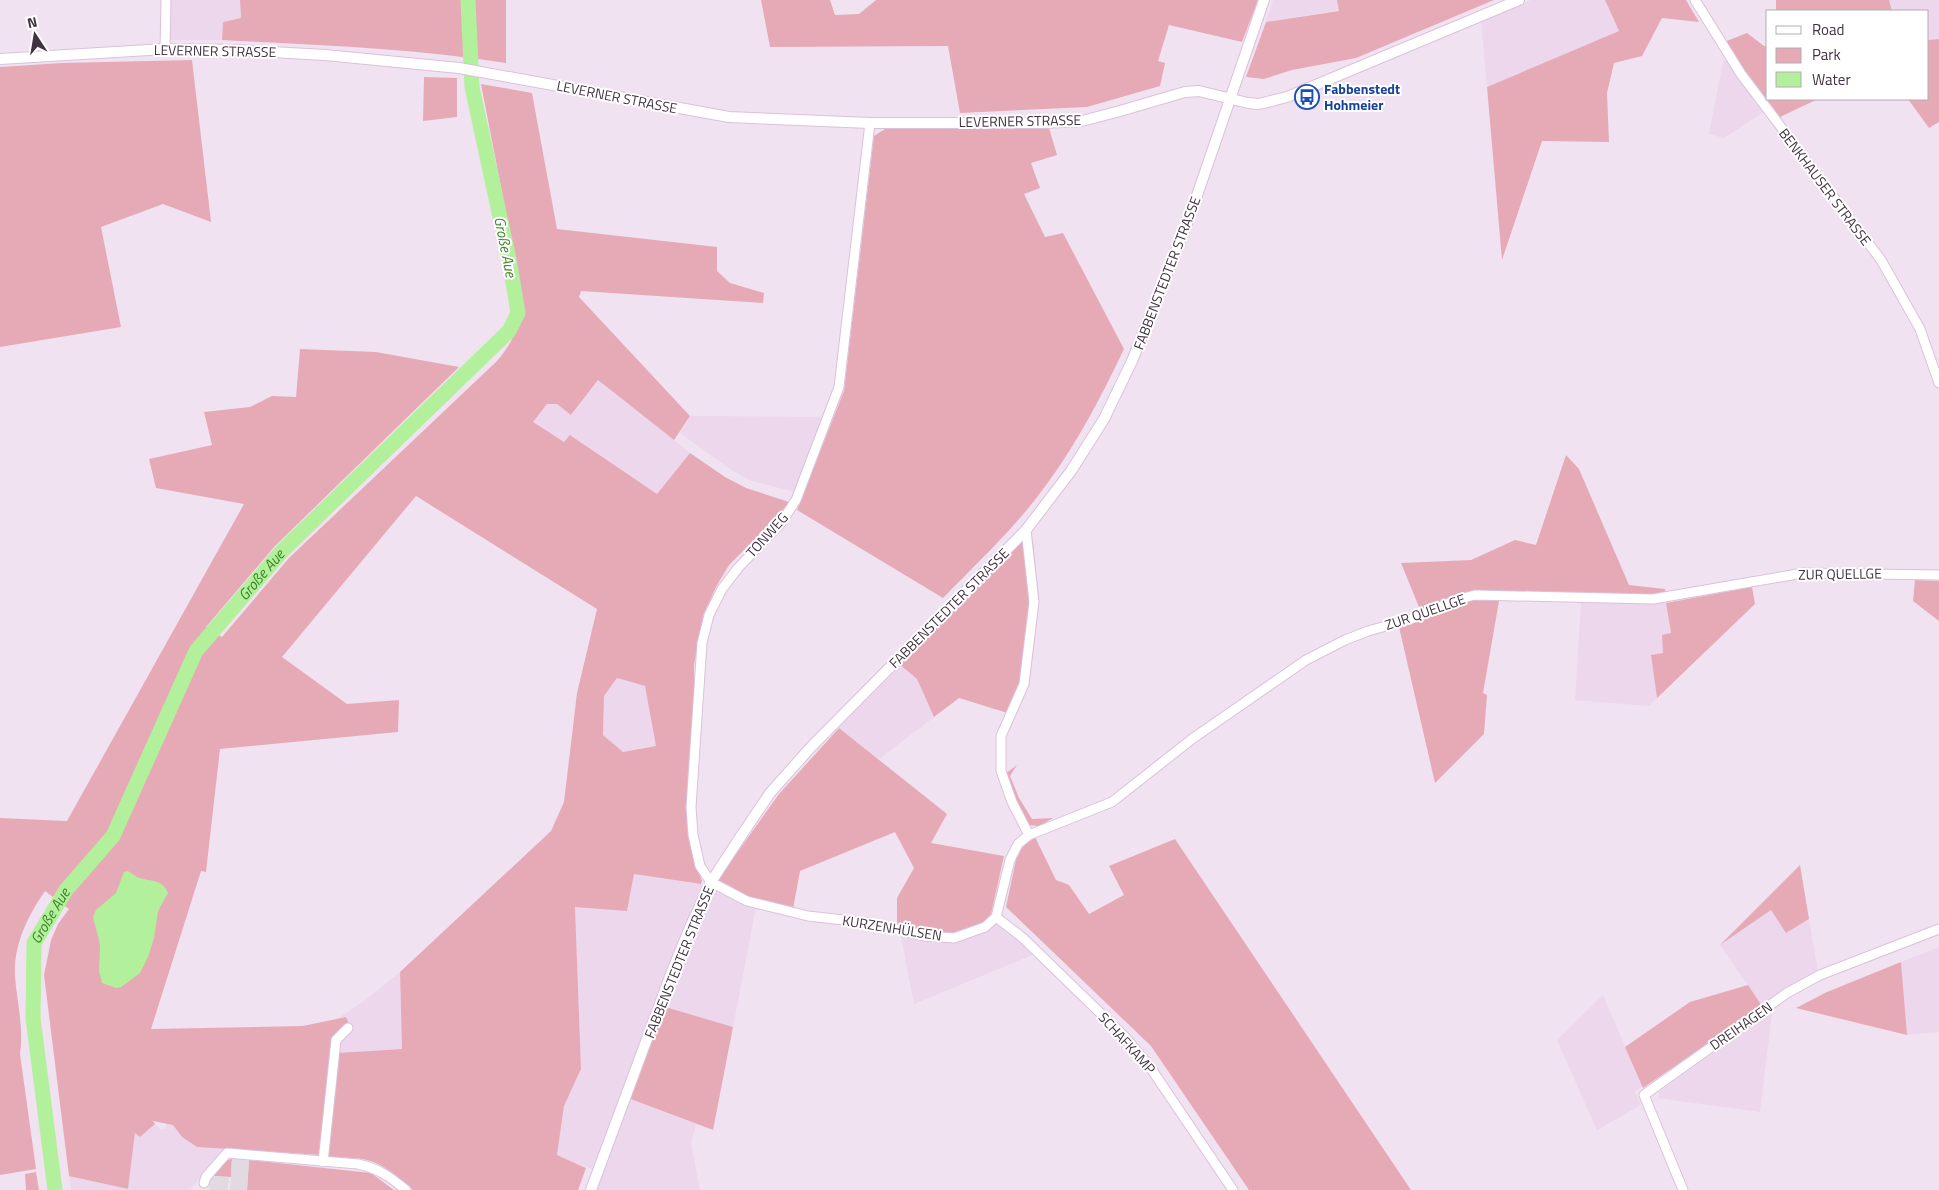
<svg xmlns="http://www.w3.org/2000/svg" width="1939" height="1190" font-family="'Titillium Web',sans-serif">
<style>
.residential{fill:#ecd7ec}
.green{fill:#e6aab7;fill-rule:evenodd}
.parking{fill:#e1dbe1}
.water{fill:#b2f09c}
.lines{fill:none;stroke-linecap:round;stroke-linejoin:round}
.river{stroke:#b2f09c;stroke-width:15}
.minor-casing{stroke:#dac2da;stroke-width:11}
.tertiary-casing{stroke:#dac2da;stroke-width:12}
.minor{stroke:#fff;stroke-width:9}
.tertiary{stroke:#fff;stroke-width:10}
.labels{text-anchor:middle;stroke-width:4;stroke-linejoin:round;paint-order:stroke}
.street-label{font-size:14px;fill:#423342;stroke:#fff}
.transit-label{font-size:14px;font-weight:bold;fill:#164399;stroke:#fff;text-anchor:start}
.water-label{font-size:15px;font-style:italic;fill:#3d8626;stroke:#fff}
</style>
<rect width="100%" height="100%" fill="#f1e2f1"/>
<g class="residential">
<path d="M170,0H240L241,18L223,22L222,40H169Z"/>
<path d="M1273,0H1337L1340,10L1266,22Z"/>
<path d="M1531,0H1605L1619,31L1487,87L1481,22Z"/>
<path d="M1889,0H1939V39L1928,40V11H1892Z"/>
<path d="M1735,57L1771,107L1724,138L1709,134L1723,62Z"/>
<path d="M598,380L690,453L657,494L571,435L564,443L533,422L546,404H557L572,415Z"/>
<path d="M690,416L824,417L795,492L749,480L730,469L680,433Z"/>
<path d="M1581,603H1666L1671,633L1663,653L1651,655L1657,698L1649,706L1575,700Z"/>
<path d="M898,663L917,679L934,717L879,759L839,728Z"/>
<path d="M617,678L645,686L657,746L622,752L603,735L604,696Z"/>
<path d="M633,874L714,886L756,907L733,1027L662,1007L628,1098L696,1124L691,1143L700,1190H597L602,1173L557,1155L564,1106L581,1069L575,907Z"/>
<path d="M1771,910L1786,933L1809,919L1818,972L1762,1006L1720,945Z"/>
<path d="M996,920L1037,953L914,1004L900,932L954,940Z"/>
<path d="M1939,947V1032L1907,1035L1901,962Z"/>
<path d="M400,972L402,1049L337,1053L338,1041L349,1024L346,1017L337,1019L367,999Z"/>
<path d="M1603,995L1642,1086L1635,1092L1641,1105L1597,1130L1557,1040Z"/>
<path d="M1766,1014H1772L1760,1112L1658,1098L1659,1092Z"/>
<path d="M167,1123L173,1124L182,1137L197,1147L224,1149L190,1190H71L69,1176L128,1189L135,1132L140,1137L155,1124L162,1131V1129H166Z"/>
</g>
<g class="green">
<path d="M240,0H506V63C412,48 317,45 222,40L223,22L241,18Z"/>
<path d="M761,0H830L835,15L859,14L876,0H1258L1242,42L1169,25L1158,61L1165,63L1160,86L1087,107L960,113L948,46L770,47Z"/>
<path d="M1337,0H1494L1356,58L1292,70L1264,79L1246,77L1266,22L1339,11Z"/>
<path d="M1605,0H1686L1699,22L1662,18L1642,56L1614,63L1607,93L1609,142L1542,141L1502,260L1487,87L1619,31Z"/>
<path d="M1776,0H1889L1892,11H1776Z"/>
<path d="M1747,33L1764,46H1768V99H1818L1780,117L1724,42Z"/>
<path d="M1939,39V122L1929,128L1908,99H1928V40Z"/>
<path d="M192,60L211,222L163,204L101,227L121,327L0,347V67L62,63Z"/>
<path d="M424,77L457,78V117L423,121Z"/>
<path d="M481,84L532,93L557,229L717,247V271L730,283L764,293L763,303L581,291L579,297L690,416L674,440L598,380L571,415L557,404H547L533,422L564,442L570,435L657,494L690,453L725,477L746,488L789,502L779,515L729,565L716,587L704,613L694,665V700L687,800L697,868L702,881L701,884L634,874L627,911L575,907L581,1069L564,1106L557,1155L586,1168L578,1190H413C402,1181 391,1170 378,1164C363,1156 342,1158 326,1157L337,1053L402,1049L400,972L551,831L564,802L577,693L597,609L416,496L282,657L347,704L399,700L398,732L220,749L206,872L201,871L151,1029L303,1026L346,1017L349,1024L335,1038L322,1155L197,1147L182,1137L173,1125L153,1121L155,1124L140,1137L135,1133L128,1189L69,1176L44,975L51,940L58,924L69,909L45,891C28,916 13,945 15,977C17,1002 24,1028 20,1054L36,1169L0,1175V818L67,821L244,504L156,488L149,459L212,445L204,412L250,407L272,396L296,397L300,349L376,352L459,367L275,546L206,627L222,637L289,558L497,361C516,338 522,322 521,291ZM617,678L645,686L656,746L623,752L603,735L604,696Z"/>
<path d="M1049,128L1057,155L1031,163L1040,188L1024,194L1045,237L1063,233L1124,349C1098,404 1069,458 1030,506C1004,538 972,568 943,598L797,510L844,391L874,136L885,129Z"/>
<path d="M1566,455L1579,469L1629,585L1665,589L1666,595L1654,597L1475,593L1421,612L1401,563L1471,560L1515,540L1536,545Z"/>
<path d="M1023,540L1033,542L1039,602L1031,669L1027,685L1014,715L959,698L934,717L917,679L899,664Z"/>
<path d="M1915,580L1939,581V621L1913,601Z"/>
<path d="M1752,587L1755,604L1657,698L1651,655L1663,653L1662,635L1671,633L1666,603Z"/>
<path d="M1472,600L1499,601L1483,693L1487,695L1484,734L1435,783L1399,627L1454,605Z"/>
<path d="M839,728L947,814L931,843L1004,856L991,914L982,924L958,933L934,932L897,924V898L914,868L895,832L800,871L793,909L748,897L717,881L779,794Z"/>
<path d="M1017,765L1010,776L1019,798L1032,819L1053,818L1039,826L1028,825L1014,802L1005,774Z"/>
<path d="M1035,837L1056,880L1069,885L1089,914L1124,895L1109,866L1175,839L1411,1190H1249L1151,1046L1006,907L1017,855L1025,844Z"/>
<path d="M1800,865L1809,919L1786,933L1771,910L1720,945Z"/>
<path d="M1901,962L1907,1035L1796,1008L1827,992Z"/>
<path d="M1748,985L1762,1006L1643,1088L1625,1047L1690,1002Z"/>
<path d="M662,1006L733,1027L713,1130L628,1098Z"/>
<path d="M232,1159L231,1177L213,1176V1171L227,1160Z"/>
<path d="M249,1160L371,1173L394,1190H247Z"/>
<path d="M36,1172L39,1190H26L25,1174Z"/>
</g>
<g class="parking">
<path d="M232,1159L249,1160L247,1190H230Z"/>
<path d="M213,1176L229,1177L228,1190H209V1183Z"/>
</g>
<path class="water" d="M127,871C131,872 133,875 137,877C148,882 163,878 168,893L158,911L154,938L148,957L140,973L121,987L116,988L102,983L99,971L100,944L93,917L96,910L116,893L124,872Z"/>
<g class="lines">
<path class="river" id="s1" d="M55,1190L33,1018L34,943L66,890L113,836L196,651L283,550L509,331L518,313L509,259L472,87L468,0"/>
<defs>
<g id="minor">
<path d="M1695,0L1741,74L1881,260L1920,329L1939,383"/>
<path d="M165,49L166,0"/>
<path d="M870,123L839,387L796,500L781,523L738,568L722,589L709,615L702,643L691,807L693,835L700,866L711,882L747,901L808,916L870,923L925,936L954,938L985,927L996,917L1010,860L1018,844L1029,835L1012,802L1001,771V736L1024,684L1034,602L1026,530"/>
<path d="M1029,835L1112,802L1192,739L1306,660L1345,640L1368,631L1411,619L1459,599L1475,595L1653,599L1803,573L1939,575"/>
<path d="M996,917L1023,938L1126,1038L1150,1067L1233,1190"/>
<path d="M323,1162L336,1040L348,1028"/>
<path d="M204,1183L206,1177L227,1153L358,1164C379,1169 389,1176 406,1190"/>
<path d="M1683,1190L1644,1095L1787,993L1820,975L1939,929"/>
</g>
<g id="tertiary">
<path d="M0,59L165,49L238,50L325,55L459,68L729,117L870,123H1044L1082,121L1120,111L1185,92L1199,91L1248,103L1259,104L1287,97L1519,0"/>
<path d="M591,1190L671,974L691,925L711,882L739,839L770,793L811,747L1026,530L1071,471L1104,419L1132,361L1191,213L1264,0"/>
</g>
</defs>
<use href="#minor" class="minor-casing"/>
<use href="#tertiary" class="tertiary-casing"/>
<use href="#minor" class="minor"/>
<use href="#tertiary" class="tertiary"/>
</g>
<defs>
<symbol id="bus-ring" viewBox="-11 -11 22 22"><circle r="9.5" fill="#fff" stroke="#1a4fb4" stroke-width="1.5"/><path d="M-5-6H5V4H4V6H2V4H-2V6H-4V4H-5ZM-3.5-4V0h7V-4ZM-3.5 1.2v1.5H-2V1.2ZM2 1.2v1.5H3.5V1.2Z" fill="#1a4fb4"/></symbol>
</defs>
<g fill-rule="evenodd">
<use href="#bus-ring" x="1293" y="83" width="28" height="28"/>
</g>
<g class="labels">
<g class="street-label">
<text transform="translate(215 51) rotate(1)" y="5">LEVERNER STRASSE</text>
<text transform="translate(617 97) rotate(11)" y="5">LEVERNER STRASSE</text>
<text transform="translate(1020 121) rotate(-1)" y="5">LEVERNER STRASSE</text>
<text transform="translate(1825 187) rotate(53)" y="5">BENKHAUSER STRASSE</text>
<text transform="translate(1167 273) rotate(-69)" y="5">FABBENSTEDTER STRASSE</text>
<text transform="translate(767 535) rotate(-48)" y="5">TONWEG</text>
<text transform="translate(1840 574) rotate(-1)" y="5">ZUR QUELLGE</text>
<text transform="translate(949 608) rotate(-45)" y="5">FABBENSTEDTER STRASSE</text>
<text transform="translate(1425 612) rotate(-19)" y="5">ZUR QUELLGE</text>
<text transform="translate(892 928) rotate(9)" y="5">KURZENHÜLSEN</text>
<text transform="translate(679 962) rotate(-68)" y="5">FABBENSTEDTER STRASSE</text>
<text transform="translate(1741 1026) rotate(-35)" y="5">DREIHAGEN</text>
<text transform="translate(1127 1043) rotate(48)" y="5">SCHAFKAMP</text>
</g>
<g class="transit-label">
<text x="1324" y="94">Fabbenstedt<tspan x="1324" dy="16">Hohmeier</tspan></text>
</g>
<g class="water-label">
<text transform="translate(505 247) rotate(79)" y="5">Große Aue</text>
<text dy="5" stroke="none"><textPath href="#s1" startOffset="685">Große Aue</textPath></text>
<text dy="5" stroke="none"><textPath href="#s1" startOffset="280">Große Aue</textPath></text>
</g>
</g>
<rect x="1766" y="10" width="162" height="90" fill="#ffffff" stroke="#b3adb3"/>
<rect x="1776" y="26" width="25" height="8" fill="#ffffff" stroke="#b3adb3"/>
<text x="1812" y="35" font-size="15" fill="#423342">Road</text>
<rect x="1776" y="48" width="25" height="15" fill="#e6aab7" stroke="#b3adb3"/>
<text x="1812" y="60" font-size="15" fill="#423342">Park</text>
<rect x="1776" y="72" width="25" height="15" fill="#b2f09c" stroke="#b3adb3"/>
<text x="1812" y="85" font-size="15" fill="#423342">Water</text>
<g transform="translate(35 35) rotate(348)" stroke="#ffffff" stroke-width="4" paint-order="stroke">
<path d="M0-4L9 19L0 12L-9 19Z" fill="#423342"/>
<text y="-8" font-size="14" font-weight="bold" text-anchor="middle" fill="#423342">N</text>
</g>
</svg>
